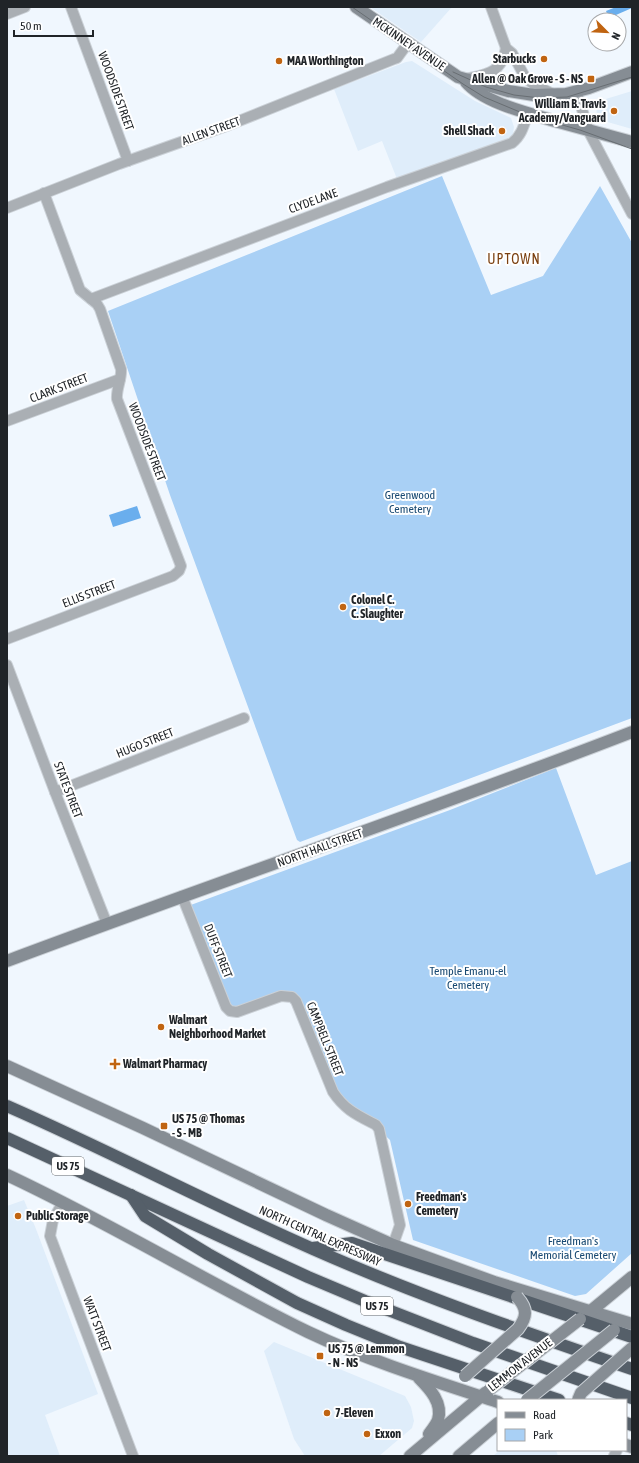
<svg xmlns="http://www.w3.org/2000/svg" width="639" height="1463" font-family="'Asap Condensed',sans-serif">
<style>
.built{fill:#dfedfa}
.green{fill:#a9d0f5}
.water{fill:#6aaeed}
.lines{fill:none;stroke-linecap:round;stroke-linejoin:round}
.street-casing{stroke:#cbd1d7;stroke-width:12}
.secondary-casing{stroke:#cbd1d7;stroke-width:14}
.highway-casing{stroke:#cbd1d7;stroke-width:14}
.street{stroke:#aaafb4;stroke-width:10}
.secondary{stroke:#868d94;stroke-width:12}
.highway{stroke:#555f69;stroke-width:12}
.tram{stroke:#686e73;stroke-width:1}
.secondary-bridge-casing{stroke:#cbd1d7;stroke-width:14;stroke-linecap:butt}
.secondary-bridge{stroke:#868d94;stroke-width:12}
.poi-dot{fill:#c06411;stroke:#fff;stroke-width:1.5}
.labels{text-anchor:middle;stroke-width:4;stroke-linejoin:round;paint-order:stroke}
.shield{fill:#fff;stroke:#636668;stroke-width:1}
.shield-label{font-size:11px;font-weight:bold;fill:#202428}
.street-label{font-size:12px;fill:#202428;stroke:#fff}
.poi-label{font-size:12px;font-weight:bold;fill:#202428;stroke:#fff;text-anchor:start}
.park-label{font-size:12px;fill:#174871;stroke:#fff}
.quarter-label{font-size:14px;letter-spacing:1px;fill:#7b4010;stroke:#fff}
</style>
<rect width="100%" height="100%" fill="#f0f7fe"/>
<g class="built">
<path d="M370,7H452L421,42Z"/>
<path d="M412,61L475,101L511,118L514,127L513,134L511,137L397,179L382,141L358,151L334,89L406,62Z"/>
<path d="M632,91V129L597,119L596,102Z"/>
<path d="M24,1200L36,1229L98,1394L45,1415L60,1456H7V1206Z"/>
<path d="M274,1342L405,1396L411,1407L414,1421L412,1428L379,1456H305L294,1439L264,1351Z"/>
<path d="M500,1450H556L558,1456H493Z"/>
</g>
<g class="green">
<path d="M442,176L491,295L543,276L600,186L632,243V718L300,842L297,840L170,495L108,311Z"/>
<path d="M556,768L596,875L632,861V1253L586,1294L575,1296L413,1240L390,1140L357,1109L343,1099L336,1088L298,997L288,991L273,993L239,1009L233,1008L230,1005L188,906L450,810Z"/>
</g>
<g class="water">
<path d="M616,7H632V8L609,18L606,11Z"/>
<path d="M137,506L141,518L113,527L109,515Z"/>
</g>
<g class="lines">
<defs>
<g id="street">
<path d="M71,7L128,161"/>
<path d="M491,7L506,48L512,53L525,77L533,84L553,94"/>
<path d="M7,14L25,7"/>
<path d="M466,79C487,74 502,73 506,48"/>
<path d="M576,91L590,134L632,214"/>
<path d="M7,208L119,164L229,125L394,59L397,58L408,43"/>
<path d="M91,299L387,187L512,143C522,135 524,125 528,113"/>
<path d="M7,421L120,379"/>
<path d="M7,639L173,576L179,571L181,566L117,399C116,389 122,379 121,369L100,309L97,304L80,290L44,193"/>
<path d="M7,665L55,792L107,924"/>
<path d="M55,792L244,718"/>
<path d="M182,896L226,1007L230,1011L237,1012L281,996L292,997L296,1001L333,1092C345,1110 357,1115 376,1125L379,1129L400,1225L393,1245"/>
<path d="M63,1202L53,1220L50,1236L133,1456"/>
<path d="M614,1456L617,1450"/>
</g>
<g id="secondary">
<path d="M356,7L458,77L508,91L534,95L566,94L589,88L632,72"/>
<path d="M466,82C484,103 528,113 555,121C581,128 606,135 632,142"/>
<path d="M7,961C215,883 425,812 632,732"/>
<path d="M7,1066L143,1128L326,1215L393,1245L494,1282L632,1324"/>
<path d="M7,1175C110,1223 206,1282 308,1332C369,1361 434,1381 498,1402"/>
<path d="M586,1315L632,1277"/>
<path d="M419,1378C430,1389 443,1403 438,1420C436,1425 432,1430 429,1434"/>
<path d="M626,1445L632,1447"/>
<path d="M410,1456L485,1393"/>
<path d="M459,1456L498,1423"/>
</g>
<g id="highway">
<path d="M7,1106C110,1151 210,1204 313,1249C417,1295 524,1332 632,1369"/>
<path d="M7,1138L308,1277L365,1301L473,1343L632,1398"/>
<path d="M131,1195L145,1216L208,1254L297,1303L346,1325L400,1347L559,1400"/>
<path d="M313,1248L352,1243L632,1337"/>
<path d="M626,1423L632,1425"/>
</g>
</defs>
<use href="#street" class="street-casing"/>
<use href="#secondary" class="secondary-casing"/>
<use href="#highway" class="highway-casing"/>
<use href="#street" class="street"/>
<use href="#secondary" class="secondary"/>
<use href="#highway" class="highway"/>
<g class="tram">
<path d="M352,7L463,84L484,97L527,115L580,130L632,149"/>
<path d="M453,72L486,87L514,95L540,98L567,97L632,77"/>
</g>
<defs>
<g id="secondary-bridge">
<path d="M465,1376L518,1329C527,1317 528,1309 517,1297"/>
<path d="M489,1390L580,1319"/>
<path d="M527,1400L614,1330"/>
<path d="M578,1400L581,1393L632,1348"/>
</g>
</defs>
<use href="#secondary-bridge" class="secondary-bridge-casing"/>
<use href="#secondary-bridge" class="secondary-bridge"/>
</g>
<g class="poi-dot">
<circle cx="544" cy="59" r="4"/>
<circle cx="279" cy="61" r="4"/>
<rect x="587" y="75" width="8" height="8" rx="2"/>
<circle cx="614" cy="111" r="4"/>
<circle cx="502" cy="131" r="4"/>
<circle cx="343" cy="607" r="4"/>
<circle cx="161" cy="1027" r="4"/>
<path d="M113 1058h4v4h4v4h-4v4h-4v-4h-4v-4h4z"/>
<rect x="160" y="1122" width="8" height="8" rx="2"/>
<circle cx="408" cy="1204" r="4"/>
<circle cx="18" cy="1216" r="4"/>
<rect x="316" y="1352" width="8" height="8" rx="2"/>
<circle cx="327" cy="1413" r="4"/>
<circle cx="367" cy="1434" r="4"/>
</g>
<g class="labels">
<g class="shield">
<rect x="52" y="1157" width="32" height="18" rx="3"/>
<rect x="361" y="1297" width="32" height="18" rx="3"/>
</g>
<g class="shield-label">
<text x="68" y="1170">US 75</text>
<text x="377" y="1310">US 75</text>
</g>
<g class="street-label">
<text transform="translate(409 44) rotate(34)" y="4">MCKINNEY AVENUE</text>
<text transform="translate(116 91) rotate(70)" y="4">WOODSIDE STREET</text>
<text transform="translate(211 131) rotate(-20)" y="4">ALLEN STREET</text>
<text transform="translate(313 201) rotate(-20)" y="4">CLYDE LANE</text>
<text transform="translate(59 388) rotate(-21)" y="4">CLARK STREET</text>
<text transform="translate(147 442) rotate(69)" y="4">WOODSIDE STREET</text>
<text transform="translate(89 594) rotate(-21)" y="4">ELLIS STREET</text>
<text transform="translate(145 743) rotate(-22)" y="4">HUGO STREET</text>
<text transform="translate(68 790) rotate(69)" y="4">STATE STREET</text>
<text transform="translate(320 848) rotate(-20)" y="4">NORTH HALL STREET</text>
<text transform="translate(218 951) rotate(68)" y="4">DUFF STREET</text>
<text transform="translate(325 1039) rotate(68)" y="4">CAMPBELL STREET</text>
<text transform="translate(320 1236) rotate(24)" y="4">NORTH CENTRAL EXPRESSWAY</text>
<text transform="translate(97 1324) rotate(69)" y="4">WATT STREET</text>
<text transform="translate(520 1365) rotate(-38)" y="4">LEMMON AVENUE</text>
</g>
<g class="poi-label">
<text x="536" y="63" text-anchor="end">Starbucks</text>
<text x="287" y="65">MAA Worthington</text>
<text x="583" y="83" text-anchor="end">Allen @ Oak Grove - S - NS</text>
<text x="606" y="108" text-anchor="end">William B. Travis<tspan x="606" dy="14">Academy/Vanguard</tspan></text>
<text x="494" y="135" text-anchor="end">Shell Shack</text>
<text x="351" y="604">Colonel C.<tspan x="351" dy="14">C. Slaughter</tspan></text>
<text x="169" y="1024">Walmart<tspan x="169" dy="14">Neighborhood Market</tspan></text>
<text x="123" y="1068">Walmart Pharmacy</text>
<text x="172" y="1123">US 75 @ Thomas<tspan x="172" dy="14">- S - MB</tspan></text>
<text x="416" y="1201">Freedman's<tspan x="416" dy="14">Cemetery</tspan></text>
<text x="26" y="1220">Public Storage</text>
<text x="328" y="1353">US 75 @ Lemmon<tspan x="328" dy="14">- N - NS</tspan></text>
<text x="335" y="1417">7-Eleven</text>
<text x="375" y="1438">Exxon</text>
</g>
<g class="park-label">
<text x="410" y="499">Greenwood<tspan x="410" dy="14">Cemetery</tspan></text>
<text x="468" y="975">Temple Emanu-el<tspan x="468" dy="14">Cemetery</tspan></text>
<text x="573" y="1245">Freedman's<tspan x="573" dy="14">Memorial Cemetery</tspan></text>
</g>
<g class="quarter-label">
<text x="514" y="264">UPTOWN</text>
</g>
</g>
<rect width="639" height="1463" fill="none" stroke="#202428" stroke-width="16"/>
<rect x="497" y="1399" width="130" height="52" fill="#ffffff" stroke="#a6a7a9"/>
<rect x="505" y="1412" width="20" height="6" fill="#868d94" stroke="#a6a7a9"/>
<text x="533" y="1419" font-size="12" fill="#202428">Road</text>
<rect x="505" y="1429" width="20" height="12" fill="#a9d0f5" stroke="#a6a7a9"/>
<text x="533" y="1439" font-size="12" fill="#202428">Park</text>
<g transform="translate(607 32) rotate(114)"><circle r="19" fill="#ffffff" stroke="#a6a7a9"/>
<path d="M0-3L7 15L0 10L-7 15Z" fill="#c06411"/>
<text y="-6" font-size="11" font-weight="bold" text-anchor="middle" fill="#202428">N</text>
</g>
<path d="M14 30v6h79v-6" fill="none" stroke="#202428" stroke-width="2"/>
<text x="20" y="30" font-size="12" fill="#202428" stroke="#ffffff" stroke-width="3" paint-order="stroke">50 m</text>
</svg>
